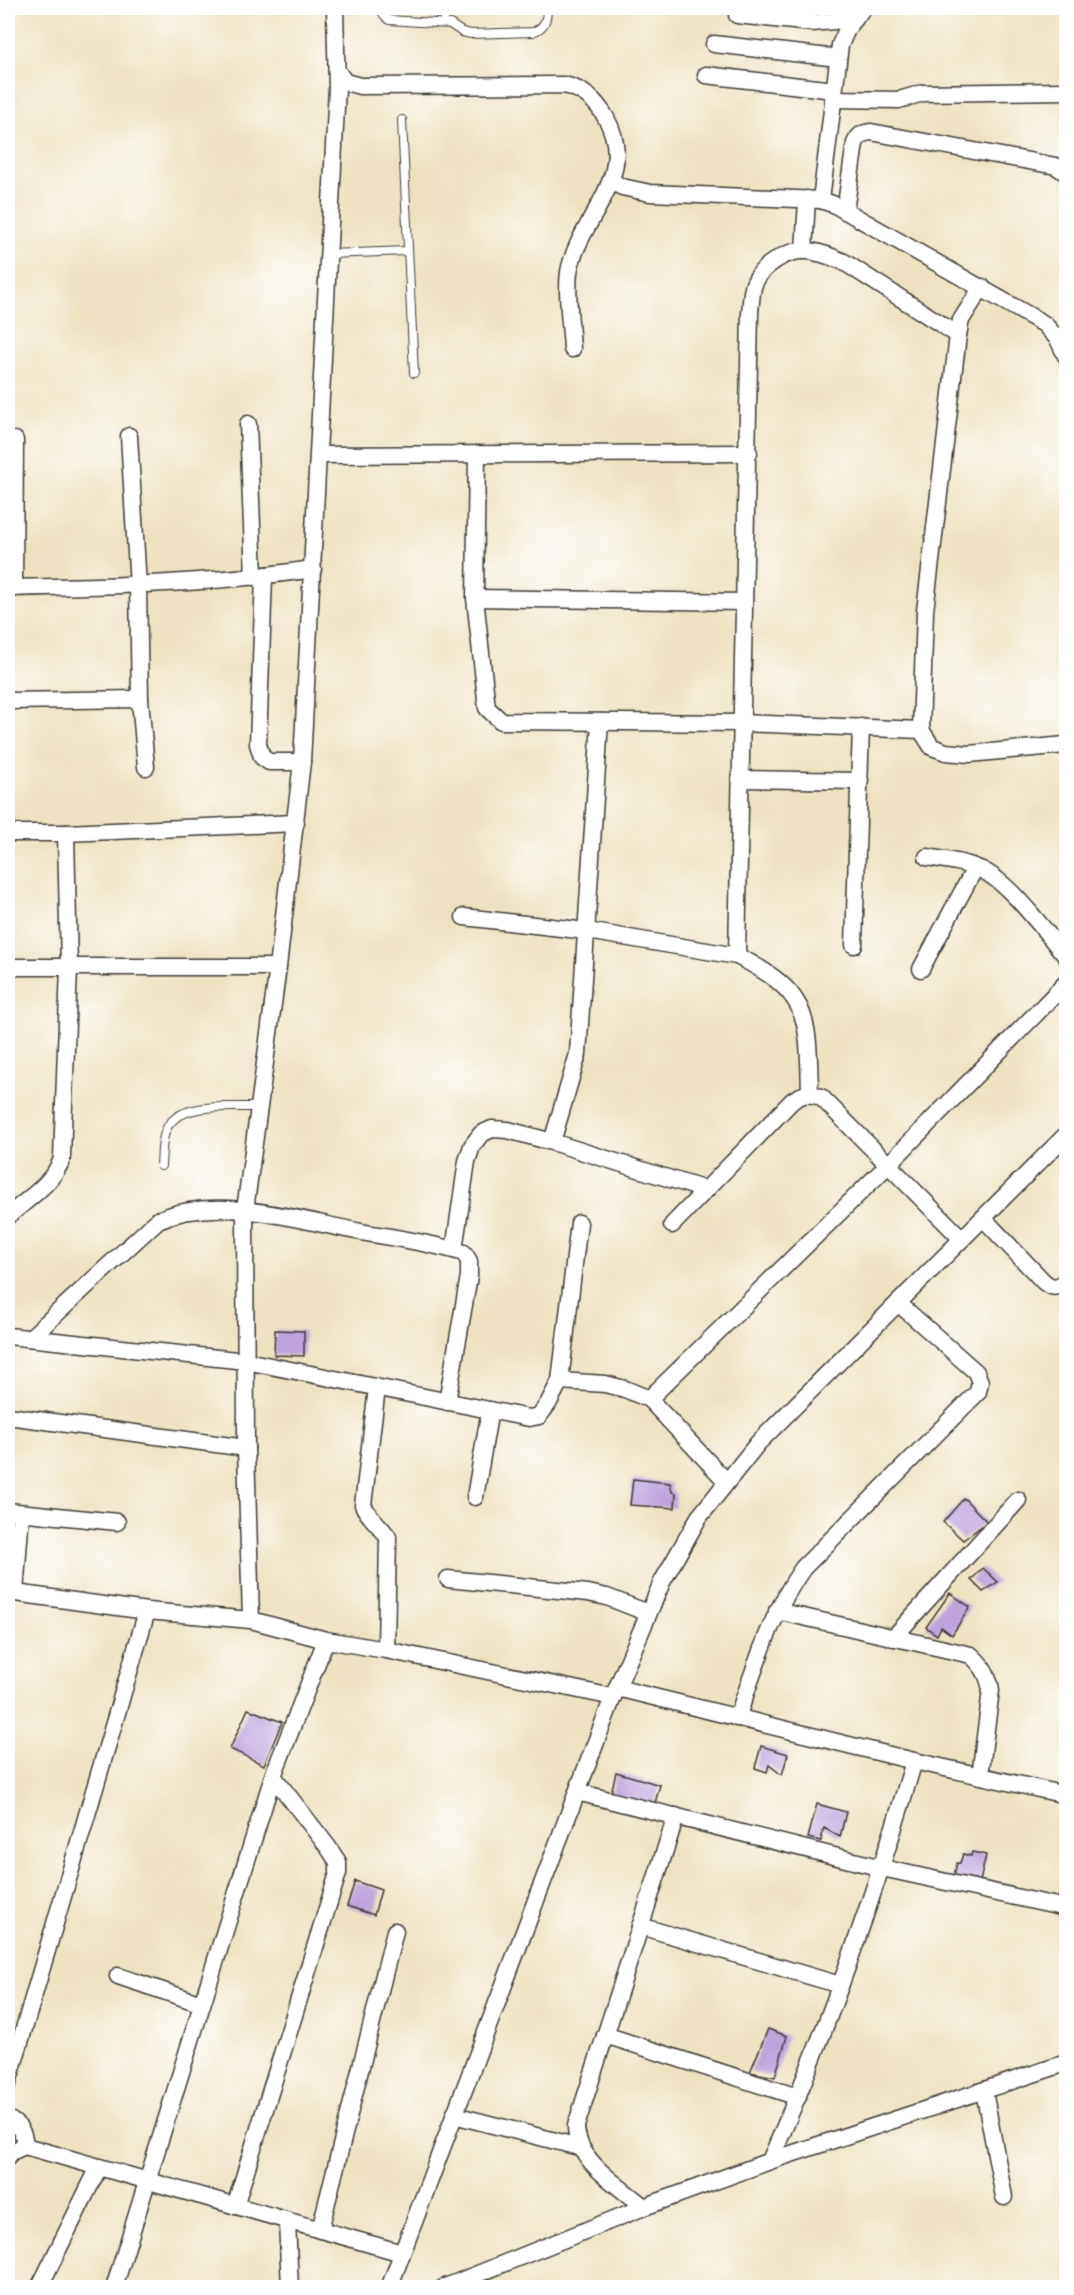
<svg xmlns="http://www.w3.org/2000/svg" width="1074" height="2295" font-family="'IM FELL DW Pica',serif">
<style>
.building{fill:#bfa4dc}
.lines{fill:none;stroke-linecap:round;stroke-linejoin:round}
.service-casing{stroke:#3c3a35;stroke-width:10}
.minor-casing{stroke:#3c3a35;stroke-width:19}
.service{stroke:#fff;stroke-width:8}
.minor{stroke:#fff;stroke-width:16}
</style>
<rect width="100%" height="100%" fill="#fff"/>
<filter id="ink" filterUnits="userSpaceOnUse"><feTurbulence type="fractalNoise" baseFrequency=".0167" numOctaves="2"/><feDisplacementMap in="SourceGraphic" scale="12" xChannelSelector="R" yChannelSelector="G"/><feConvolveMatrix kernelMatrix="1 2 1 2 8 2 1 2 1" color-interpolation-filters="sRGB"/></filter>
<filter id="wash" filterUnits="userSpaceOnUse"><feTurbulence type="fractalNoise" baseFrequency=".008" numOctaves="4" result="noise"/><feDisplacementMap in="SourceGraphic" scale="24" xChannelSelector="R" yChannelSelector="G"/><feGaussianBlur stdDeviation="1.35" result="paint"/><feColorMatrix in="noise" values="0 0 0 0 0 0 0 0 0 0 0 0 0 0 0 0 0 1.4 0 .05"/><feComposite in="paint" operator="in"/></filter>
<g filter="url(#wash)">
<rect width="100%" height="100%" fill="#efe2c3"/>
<g id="blocks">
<g class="building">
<path d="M275,1330L304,1331V1356L274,1355Z"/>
<path d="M633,1479L670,1483L672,1492L676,1493L675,1508L630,1505Z"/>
<path d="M964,1498L987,1522L963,1540L943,1522Z"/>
<path d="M983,1568L998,1582L983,1592L971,1580Z"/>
<path d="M950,1593L970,1607L952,1635L941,1627L937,1635L926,1627Z"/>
<path d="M248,1709L282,1722L264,1765L230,1749Z"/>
<path d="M761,1746L788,1754L782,1775L769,1765L767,1772L755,1768Z"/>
<path d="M616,1772L660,1785L654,1807L611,1793Z"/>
<path d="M817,1804L846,1812L840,1837L824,1828L821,1841L808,1838Z"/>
<path d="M972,1852L986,1855L979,1886L953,1879L957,1863H960L963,1854L971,1856Z"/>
<path d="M355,1881L381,1890L374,1915L347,1906Z"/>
<path d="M768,2029L787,2036L775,2077L750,2072Z"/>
</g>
</g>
</g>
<g filter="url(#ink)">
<use href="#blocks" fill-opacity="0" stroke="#3c3a35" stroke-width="1.5"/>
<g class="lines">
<defs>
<g id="service">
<path d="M381,8L384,15L389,20L450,24L462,32L471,34L533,32C545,27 547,20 547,8"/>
<path d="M444,8V23"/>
<path d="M402,120L414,373"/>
<path d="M328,254L408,251"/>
<path d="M161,1166C162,1152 161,1131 172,1121C190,1102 235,1108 259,1107"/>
</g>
<g id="minor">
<path d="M737,15L812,23L855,19"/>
<path d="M714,44L838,58"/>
<path d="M337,71L345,82L360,86L564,85C583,89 596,100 606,118C638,175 583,214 570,267C565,287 571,327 572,349"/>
<path d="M706,75L834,90"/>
<path d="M833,99L899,100L923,93L1066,91"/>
<path d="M611,181L622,187L650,193L821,200L835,205L1044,324L1058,339L1066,356"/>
<path d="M821,200L840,45L847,29L863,8"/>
<path d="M845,211L855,143C859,135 862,133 871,132L1056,166L1066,173"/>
<path d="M804,251L807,199"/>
<path d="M982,287L961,320L958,335L925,611L921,730L932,747L946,752L969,754L1066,745"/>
<path d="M248,424L254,577"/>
<path d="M129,436L138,586L140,699L146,767"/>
<path d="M477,454L475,598L487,708L501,721L741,723L921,730"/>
<path d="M319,455L749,453"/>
<path d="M264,576L258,744L262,757L269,762H302"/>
<path d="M8,588C110,586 211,584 313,569"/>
<path d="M14,588L15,440"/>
<path d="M475,598L744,602"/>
<path d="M8,701L140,699"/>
<path d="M740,779L860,781"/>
<path d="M8,833H66L296,823"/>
<path d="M927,857C946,860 964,862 982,870C1011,884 1044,931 1066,956"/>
<path d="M464,917L587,931L737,956C811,993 808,1017 810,1094"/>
<path d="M854,945L861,727"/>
<path d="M737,956L750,313C751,304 751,293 754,284C761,266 787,249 808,251C821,252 832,257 844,262L958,335"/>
<path d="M8,967H278"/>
<path d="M921,969L975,868"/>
<path d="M552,1142L578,1054L600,722"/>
<path d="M8,1216C26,1200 55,1182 62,1158L69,967L66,833"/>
<path d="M983,1218L1044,1282C1053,1289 1059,1288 1066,1280"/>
<path d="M672,1225L792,1101C803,1093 809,1093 821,1097L962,1239"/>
<path d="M454,1250L467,1161L472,1146L481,1134L492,1129L508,1130L552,1142L706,1190"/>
<path d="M8,1336L246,1361L529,1418L539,1416L548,1404L560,1381L579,1223"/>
<path d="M30,1338L158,1220C218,1194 298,1220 361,1232C395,1238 431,1243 464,1253L469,1261V1276L447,1402"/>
<path d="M560,1381L605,1384L625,1389L649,1399L726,1481"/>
<path d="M377,1388L363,1505C369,1518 380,1525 388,1537L386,1650"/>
<path d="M649,1399L888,1165L1066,983"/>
<path d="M8,1416L246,1448"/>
<path d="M475,1497L490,1410"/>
<path d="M8,1511L117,1522"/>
<path d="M448,1579L588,1593L607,1597L648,1613"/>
<path d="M8,1592L147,1611L251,1620L326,1640L386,1650L613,1697"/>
<path d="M15,1593L21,1513"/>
<path d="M777,1611L971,1655C983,1666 988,1674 991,1690L980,1776"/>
<path d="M251,1620L246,1448L245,1210L278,967L302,762L337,88L335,8"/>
<path d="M893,1638L1018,1500"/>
<path d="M617,1688L914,1761L1066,1795"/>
<path d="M737,1718C756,1666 771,1613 803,1568L978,1392L980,1382L976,1372L898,1303"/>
<path d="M577,1792L882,1868L1066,1908"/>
<path d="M640,1926L840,1985"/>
<path d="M118,1976L202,2004"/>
<path d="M605,2035L798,2097"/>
<path d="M8,2083L147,1611"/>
<path d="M984,2091L1004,2197"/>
<path d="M454,2115L579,2147"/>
<path d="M8,2119C20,2126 24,2132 25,2146"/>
<path d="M8,2157L11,2152L25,2146L402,2253"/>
<path d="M770,2161C827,2031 874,1897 914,1761"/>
<path d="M235,2206L338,1873V1862L328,1847L273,1776"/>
<path d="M644,2207C619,2186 576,2161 576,2126L676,1816"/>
<path d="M287,2221L290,2288"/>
<path d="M320,2230L395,1931"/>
<path d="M39,2288L99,2167"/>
<path d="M114,2288L273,1776L326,1640"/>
<path d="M389,2288L613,1697L662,1582L699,1517L758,1443L1066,1135"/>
<path d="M443,2288L644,2207L770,2161L1066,2063"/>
</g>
</defs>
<use href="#service" class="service-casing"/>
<use href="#minor" class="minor-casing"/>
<use href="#service" class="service"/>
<use href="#minor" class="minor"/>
</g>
</g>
<rect width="1074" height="2295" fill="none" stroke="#fff" stroke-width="30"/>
</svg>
